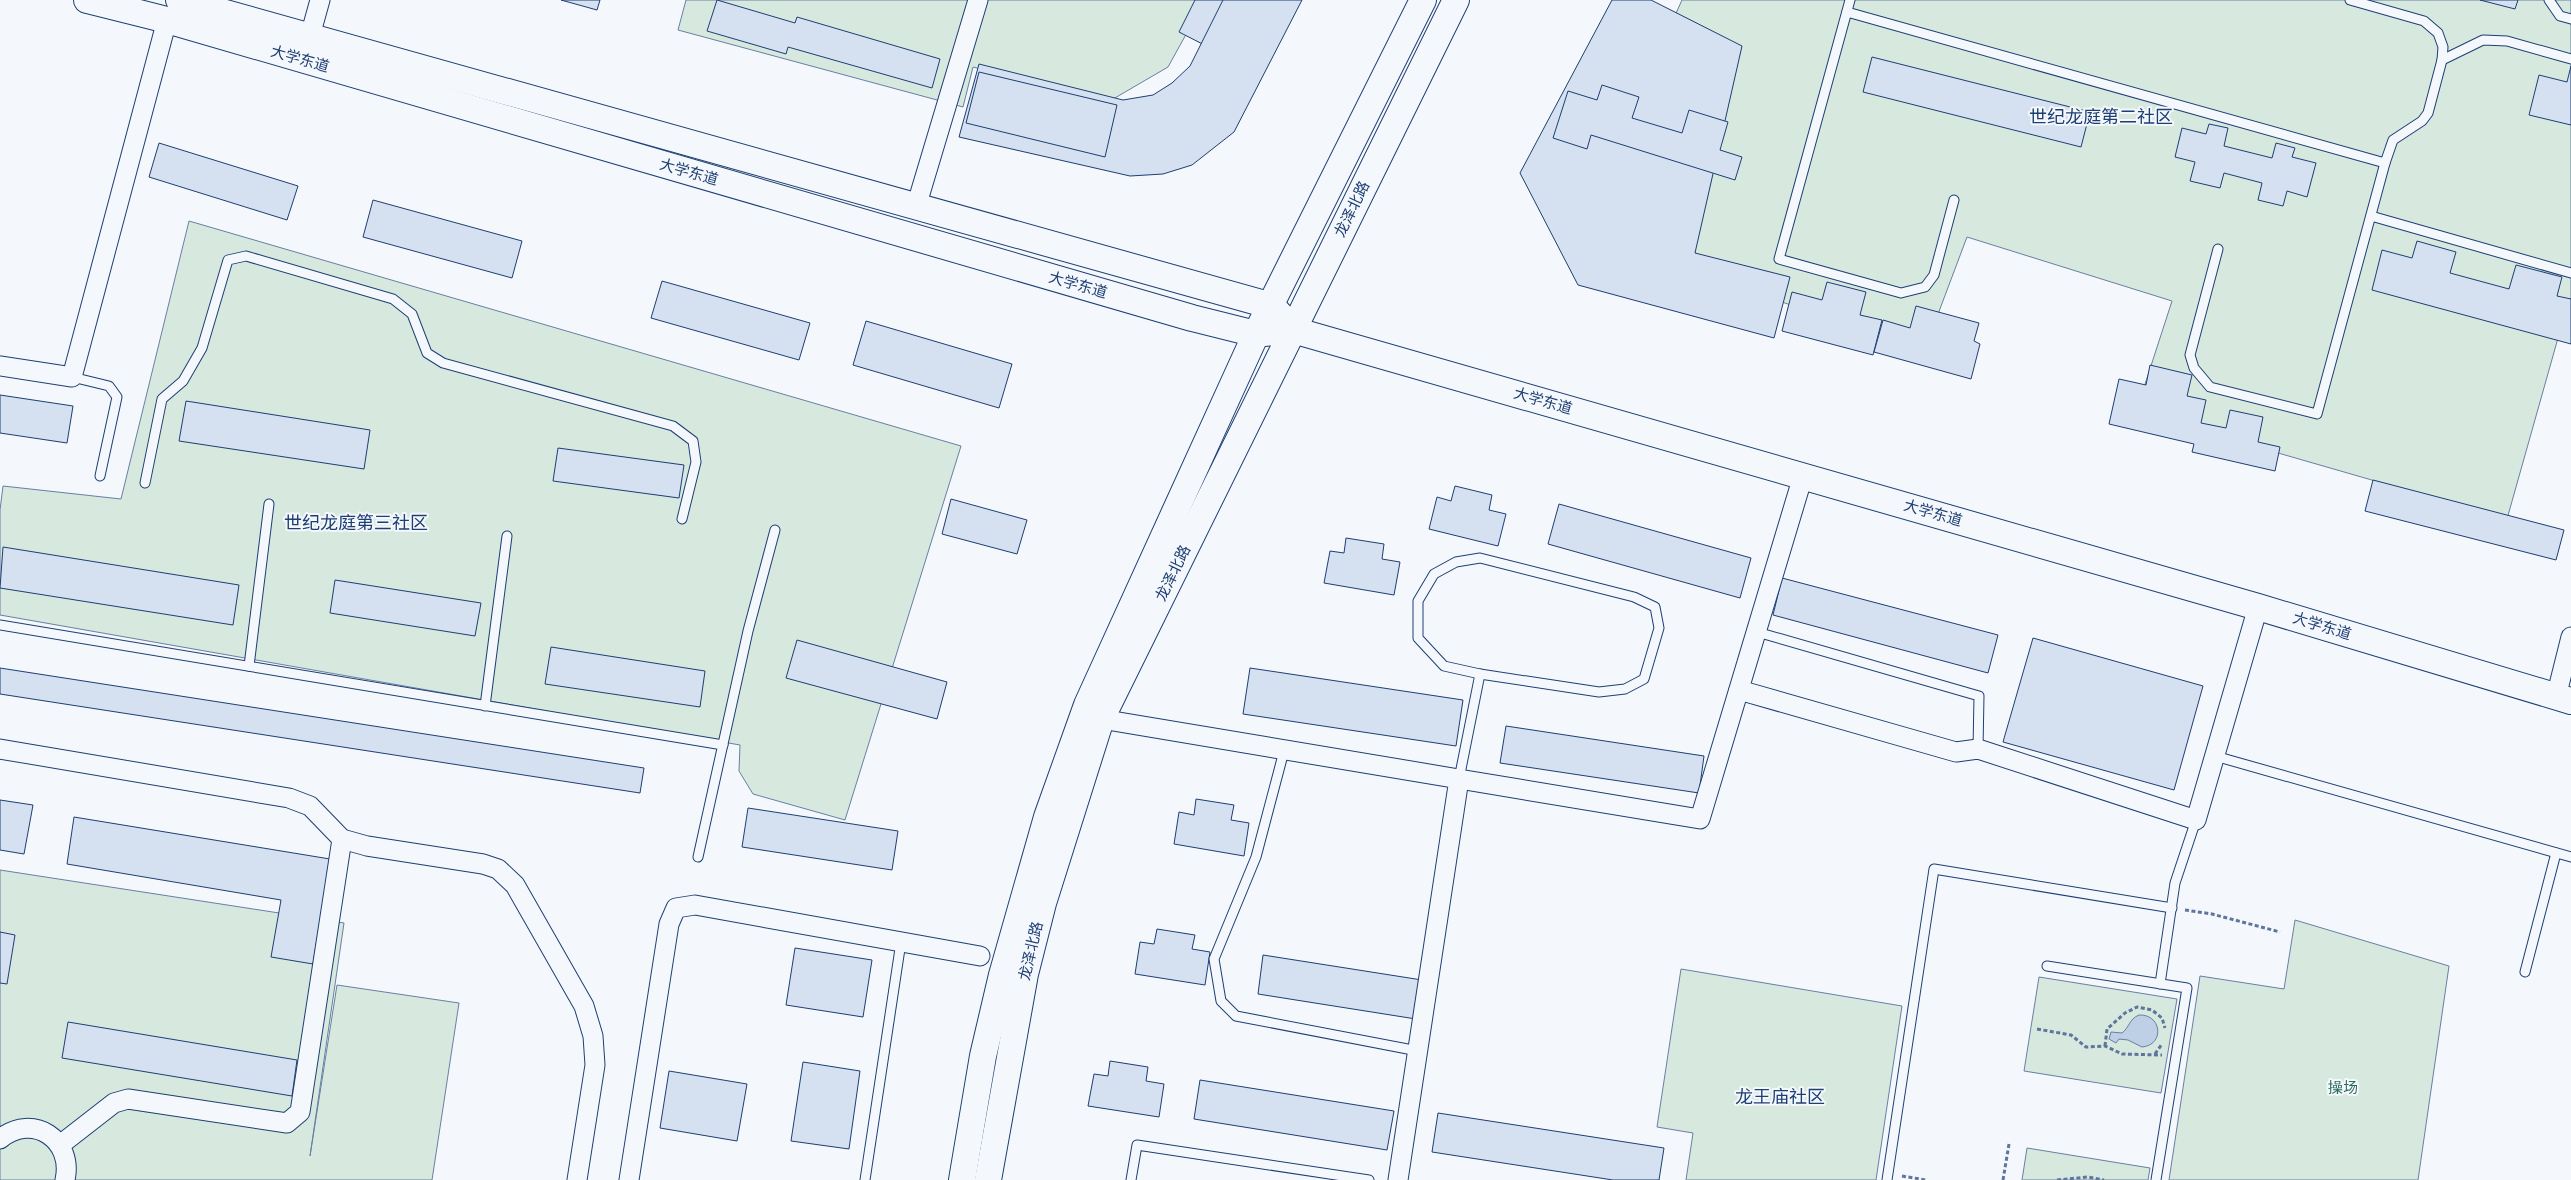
<svg xmlns="http://www.w3.org/2000/svg" width="2571" height="1180" font-family="'Source Sans 3','Noto Sans SC',sans-serif">
<style>
.green{fill:#d7e8df;stroke:#687fa3}
.water{fill:#bed0e5;stroke:#687fa3}
.building{fill:#d5e0f0;stroke:#1d3f73}
.lines{fill:none;stroke-linecap:round;stroke-linejoin:round}
.lane-casing{stroke:#1d3f73;stroke-width:11}
.street-casing{stroke:#1d3f73;stroke-width:21}
.secondary-casing{stroke:#1d3f73;stroke-width:28}
.path{stroke:#5e769c;stroke-width:3;stroke-dasharray:4 2.5;stroke-linecap:butt}
.lane{stroke:#f4f7fb;stroke-width:9}
.street{stroke:#f4f7fb;stroke-width:19}
.secondary{stroke:#f4f7fb;stroke-width:26}
.labels{text-anchor:middle;stroke-width:4;stroke-linejoin:round;paint-order:stroke}
.street-label{font-size:15px;fill:#1d3f73;stroke:#f4f7fb}
.park-label{font-size:15px;fill:#2c6c60;stroke:#f4f7fb}
.quarter-label{font-size:18px;fill:#1d3f73;stroke:#f4f7fb}
</style>
<rect width="100%" height="100%" fill="#f4f7fb"/>
<g class="green">
<path d="M686,0H1205L1168,67L1108,102L973,67L963,107L678,30Z"/>
<path d="M1682,0H2571V299H2569L2507,519L2136,412L2172,301L1967,237L1923,354L1674,262L1623,131Z"/>
<path d="M189,221L961,446L845,820L753,794L739,771L740,745L0,615V510L3,486L121,499Z"/>
<path d="M0,870L344,923L310,1156L337,985L459,1003L432,1180H0Z"/>
<path d="M2295,920L2449,966L2418,1180H2169L2200,976L2284,989Z"/>
<path d="M1681,969L1902,1006L1876,1180H1686L1693,1133L1657,1127Z"/>
<path d="M2039,977L2177,999L2161,1093L2024,1071Z"/>
<path d="M2027,1148L2150,1168L2148,1180H2022Z"/>
</g>
<path class="water" d="M2139,1015C2162,1014 2165,1045 2142,1047L2128,1040L2119,1039L2116,1043L2109,1039L2111,1032L2122,1033C2129,1028 2129,1019 2139,1015Z"/>
<g class="building">
<path d="M561,0H600L597,10Z"/>
<path d="M717,0L795,23L797,17L940,59L932,88L788,47L786,54L707,31Z"/>
<path d="M1195,0H1253L1249,6L1280,22L1276,29L1279,31L1261,67L1223,48L1220,53L1179,32Z"/>
<path d="M1223,0H1302L1234,132L1192,165L1163,174L1130,176L959,137L979,64L1123,100L1153,95L1172,83L1190,66Z"/>
<path d="M1612,0H1651L1742,46L1695,253L1790,277L1774,338L1578,285L1520,173Z"/>
<path d="M2480,0H2518L2515,9Z"/>
<path d="M1872,57L2090,112L2081,147L1863,92Z"/>
<path d="M2571,66V125L2529,115L2539,75L2567,82Z"/>
<path d="M979,72L1117,105L1105,157L966,123Z"/>
<path d="M1602,85L1639,97L1632,118L1682,133L1689,110L1728,122L1720,150L1742,157L1735,180L1591,135L1587,149L1553,138L1568,91L1597,100Z"/>
<path d="M2209,124L2228,128L2224,146L2272,158L2276,143L2295,148L2292,157L2316,163L2307,197L2287,191L2283,206L2258,200L2262,183L2224,173L2220,188L2190,181L2195,162L2175,157L2182,128L2206,134Z"/>
<path d="M159,143L298,186L287,220L149,177Z"/>
<path d="M373,200L522,241L512,278L363,237Z"/>
<path d="M2417,241L2456,252L2450,273L2509,289L2516,265L2562,277L2557,296L2571,299V344L2372,290L2382,250L2412,258Z"/>
<path d="M662,281L810,323L799,360L651,318Z"/>
<path d="M1827,282L1866,292L1860,315L1882,320L1873,355L1782,331L1792,292L1822,300Z"/>
<path d="M1916,306L1979,323L1974,341L1980,344L1971,379L1874,352L1883,320L1910,328Z"/>
<path d="M866,321L1012,364L999,408L853,365Z"/>
<path d="M2150,365L2192,375L2187,396L2206,400L2201,423L2226,428L2230,410L2263,417L2258,442L2280,447L2275,471L2192,452L2194,444L2109,424L2119,379L2146,385Z"/>
<path d="M0,395L73,406L67,443L0,433Z"/>
<path d="M186,401L370,430L364,469L179,441Z"/>
<path d="M558,448L684,465L679,498L553,481Z"/>
<path d="M2373,480L2564,530L2556,560L2365,511Z"/>
<path d="M1455,486L1492,495L1489,510L1506,514L1498,546L1429,529L1437,497L1451,501Z"/>
<path d="M951,499L1027,520L1017,554L942,534Z"/>
<path d="M1559,504L1751,558L1740,598L1548,544Z"/>
<path d="M1346,538L1384,544L1382,559L1400,562L1394,595L1324,583L1330,551L1344,553Z"/>
<path d="M3,547L239,585L233,625L0,588Z"/>
<path d="M1782,578L1998,635L1988,673L1773,615Z"/>
<path d="M335,580L481,603L475,636L330,613Z"/>
<path d="M2033,638L2203,686L2174,790L2003,742Z"/>
<path d="M797,640L947,682L937,719L786,678Z"/>
<path d="M551,647L705,671L700,707L545,684Z"/>
<path d="M0,668L644,768L640,793L0,694Z"/>
<path d="M1250,668L1463,700L1456,746L1243,714Z"/>
<path d="M1506,726L1704,756L1699,793L1500,763Z"/>
<path d="M1196,799L1234,805L1231,820L1249,823L1244,856L1174,844L1179,812L1194,815Z"/>
<path d="M0,800L33,805L24,854L0,850Z"/>
<path d="M748,808L898,831L892,870L742,847Z"/>
<path d="M74,817L330,859L313,964L271,957L281,900L67,864Z"/>
<path d="M1157,929L1195,935L1192,949L1210,952L1205,985L1135,974L1140,942L1154,944Z"/>
<path d="M0,932L15,935L7,984L0,983Z"/>
<path d="M795,948L872,960L863,1017L786,1005Z"/>
<path d="M1263,955L1422,980L1416,1019L1258,994Z"/>
<path d="M68,1022L297,1060L292,1096L62,1058Z"/>
<path d="M1110,1061L1148,1067L1146,1081L1164,1084L1159,1117L1088,1106L1094,1074L1108,1076Z"/>
<path d="M803,1062L860,1071L849,1149L791,1141Z"/>
<path d="M669,1071L747,1084L737,1141L660,1128Z"/>
<path d="M1200,1080L1394,1111L1387,1150L1194,1119Z"/>
<path d="M1438,1113L1664,1148L1659,1180H1613L1432,1152Z"/>
</g>
<g class="lines">
<defs>
<g id="lane">
<path d="M1850,0L1779,259L1901,293L1925,287L1934,275L1954,200"/>
<path d="M2549,0L2560,16L2571,19"/>
<path d="M1847,12L2385,163"/>
<path d="M2442,60L2483,40L2507,41L2571,59"/>
<path d="M2371,216L2571,273"/>
<path d="M2218,249L2190,355L2194,368L2210,387L2317,414L2385,163L2393,140L2422,121L2428,113L2442,60L2443,47L2438,33L2424,21L2350,0"/>
<path d="M72,377L109,386L117,397L100,476"/>
<path d="M145,483L162,399L183,381L202,348L228,260L246,256L393,299L412,314L427,353L443,363L673,426L693,441L696,462L682,519"/>
<path d="M1480,558L1634,597L1655,607L1659,628L1644,679L1625,689L1599,692L1480,674L1444,666L1418,638V601L1434,574L1456,562Z"/>
<path d="M0,625L723,745"/>
<path d="M1757,632L1979,696L1978,749"/>
<path d="M249,666L269,504"/>
<path d="M485,706L507,536"/>
<path d="M1284,751L1256,857L1214,959L1221,1001L1236,1016L1418,1051"/>
<path d="M2215,756L2571,857"/>
<path d="M1459,779L1480,674"/>
<path d="M698,857L748,631L775,530"/>
<path d="M2047,966L2187,988L2156,1180"/>
<path d="M2525,972L2556,853"/>
<path d="M2160,984L2175,883L2196,820"/>
<path d="M865,1180L901,942"/>
<path d="M1131,1180L1137,1145L1369,1180"/>
<path d="M1887,1180L1934,869L2172,908"/>
</g>
<g id="street">
<path d="M310,36L320,0"/>
<path d="M916,207L978,0"/>
<path d="M0,366L72,377L167,20"/>
<path d="M1739,690L1956,752L1978,749L2196,820L2258,607"/>
<path d="M2556,697L2571,637"/>
<path d="M1101,719L1459,779L1398,1180"/>
<path d="M0,749L289,798L310,806L342,839L367,846L483,864L498,869L515,885L584,1006L593,1036L595,1065L577,1180"/>
<path d="M1459,779L1700,819L1803,476"/>
<path d="M0,1139C33,1112 74,1140 65,1180"/>
<path d="M60,1145L114,1103L128,1099L287,1123L300,1112L342,839"/>
<path d="M629,1180L669,924L676,908L695,905L980,956"/>
</g>
<g id="secondary">
<path d="M87,0L167,20L1192,318L1256,334L1293,330L2258,607L2571,701"/>
<path d="M179,0L1272,306L1283,318"/>
<path d="M962,1180L983,1056L1002,975L1047,817L1087,705L1256,334L1423,0"/>
<path d="M988,1180L1025,974L1043,903L1101,719L1456,0"/>
</g>
</defs>
<use href="#lane" class="lane-casing"/>
<use href="#street" class="street-casing"/>
<use href="#secondary" class="secondary-casing"/>
<g class="path">
<path d="M2185,910L2212,914L2280,932"/>
<path d="M2037,1029L2071,1035L2086,1047L2105,1046L2122,1054L2162,1055"/>
<path d="M2105,1046L2107,1029L2125,1013L2137,1007L2152,1010L2162,1018L2165,1028"/>
<path d="M2155,1054L2162,1044"/>
<path d="M1902,1176L1926,1180"/>
<path d="M2003,1180L2009,1144"/>
<path d="M2057,1180L2088,1177L2104,1180"/>
</g>
<use href="#lane" class="lane"/>
<use href="#street" class="street"/>
<use href="#secondary" class="secondary"/>
</g>
<g class="labels">
<g class="street-label">
<text transform="translate(300 59) rotate(16)" y="5">大学东道</text>
<text transform="translate(689 172) rotate(16)" y="5">大学东道</text>
<text transform="translate(1352 209) rotate(-64)" y="5">龙泽北路</text>
<text transform="translate(1078 285) rotate(16)" y="5">大学东道</text>
<text transform="translate(1543 401) rotate(16)" y="5">大学东道</text>
<text transform="translate(1933 513) rotate(16)" y="5">大学东道</text>
<text transform="translate(1173 573) rotate(-64)" y="5">龙泽北路</text>
<text transform="translate(2322 626) rotate(17)" y="5">大学东道</text>
<text transform="translate(1031 951) rotate(-77)" y="5">龙泽北路</text>
</g>
<g class="park-label">
<text x="2343" y="1093">操场</text>
</g>
<g class="quarter-label">
<text x="2101" y="123">世纪龙庭第二社区</text>
<text x="356" y="529">世纪龙庭第三社区</text>
<text x="1780" y="1103">龙王庙社区</text>
</g>
</g>
</svg>
